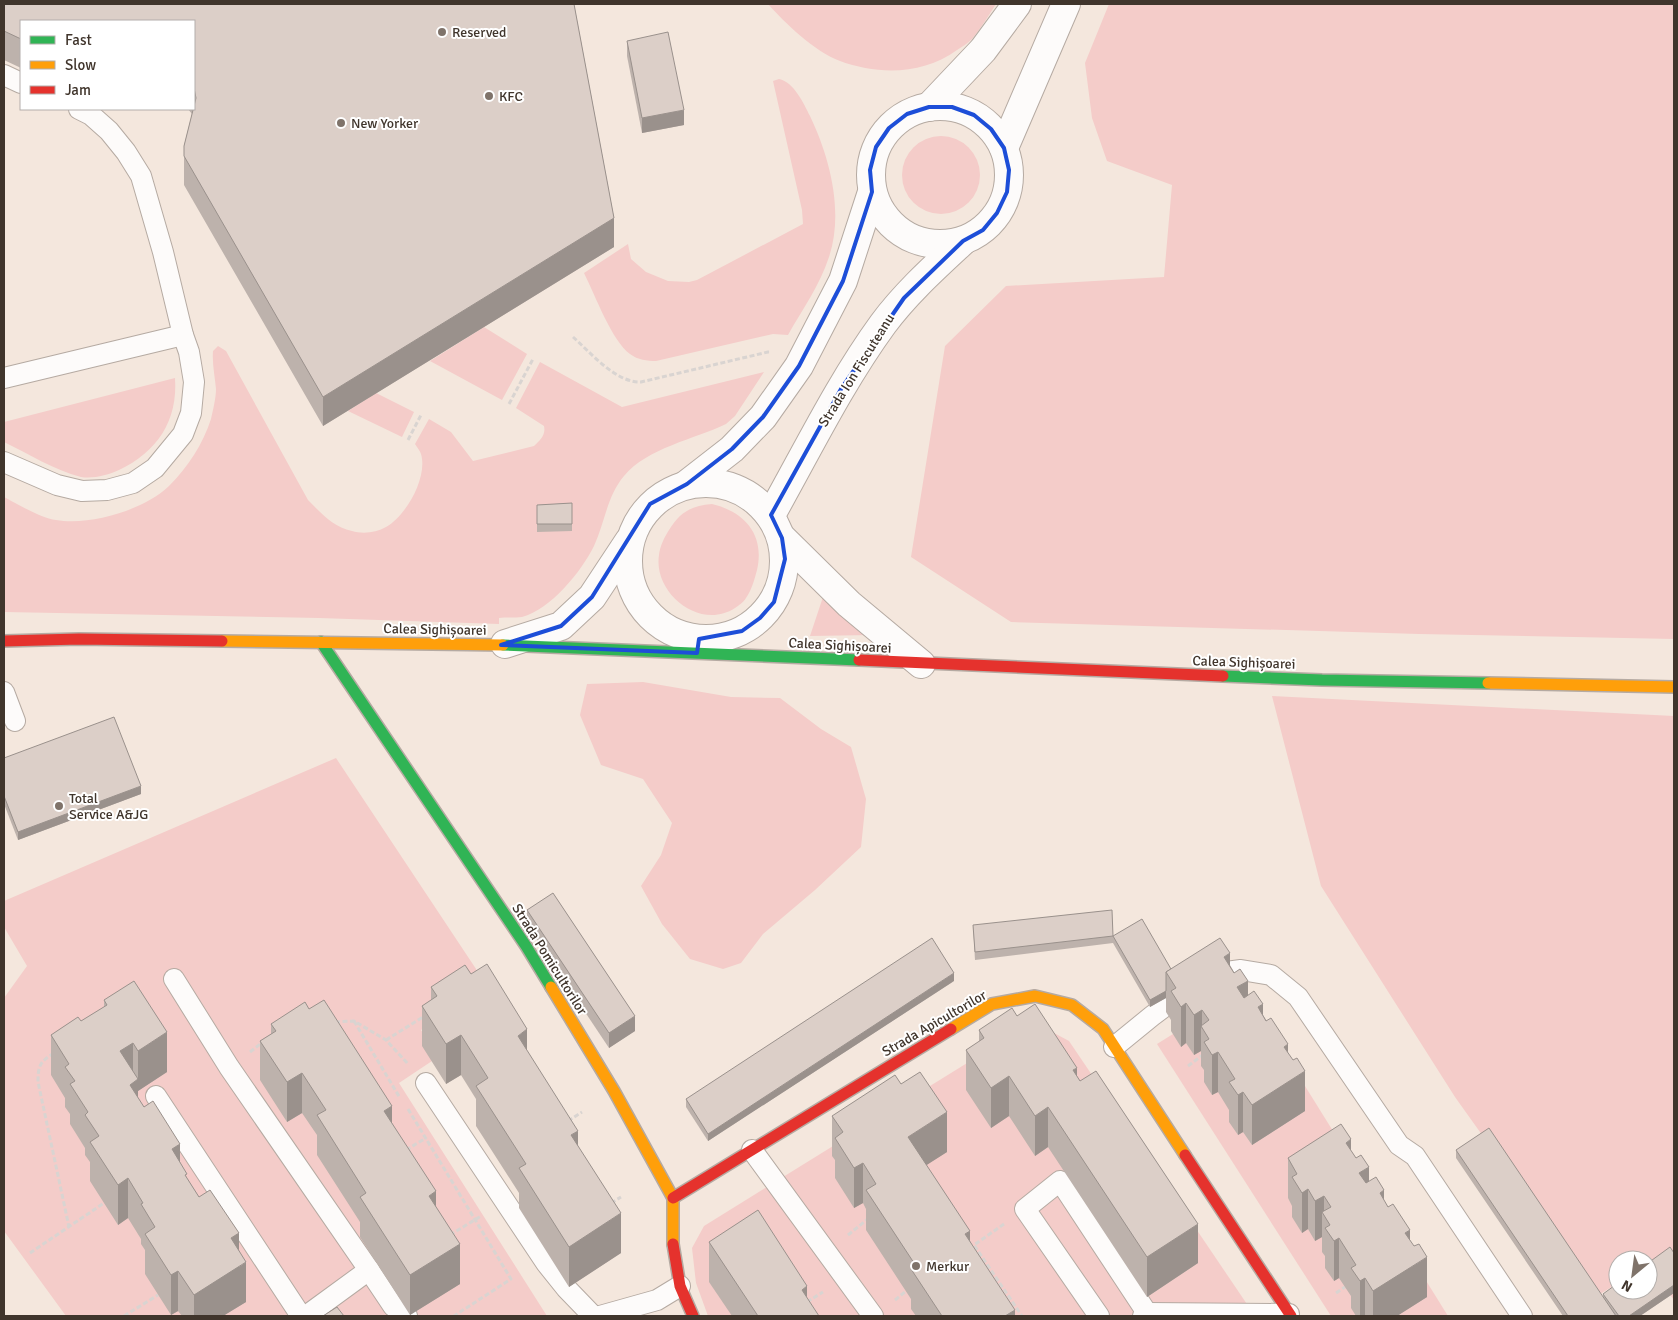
<svg xmlns="http://www.w3.org/2000/svg" width="1678" height="1320" font-family="Signika,sans-serif">
<style>
.green{fill:#f4ccc9}
.lines{fill:none;stroke-linecap:round;stroke-linejoin:round}
.lane-casing{stroke:#b5aaa2;stroke-width:22}
.street-casing{stroke:#b5aaa2;stroke-width:30}
.fast-casing{stroke:#b5aaa2;stroke-width:14}
.slow-casing{stroke:#b5aaa2;stroke-width:14}
.jam-casing{stroke:#b5aaa2;stroke-width:14}
.path{stroke:#d9d4d1;stroke-width:3;stroke-dasharray:5 2.5;stroke-linecap:butt}
.lane{stroke:#fdfbfa;stroke-width:20}
.street{stroke:#fdfbfa;stroke-width:28}
.fast{stroke:#30b455;stroke-width:11}
.slow{stroke:#ff9f0a;stroke-width:11}
.jam{stroke:#e5322d;stroke-width:11}
.wall{fill:#bdb2ac}
.shaded-wall{fill:#9a918c}
.building{fill:#dccfc8;stroke:#9a918c}
.marked{fill:none;stroke:#1d4ed8;stroke-width:4;stroke-linejoin:round}
.poi-dot{fill:#7f736a;stroke:#fff;stroke-width:2}
.labels{text-anchor:middle;stroke-width:4;stroke-linejoin:round;paint-order:stroke}
.poi-label{font-size:14px;fill:#40352c;stroke:#fff;text-anchor:start}
.street-label{font-size:14px;fill:#40352c;stroke:#fff}
</style>
<rect width="100%" height="100%" fill="#f4e7dd"/>
<g class="green">
<path d="M768,4H996C989,15 981,28 972,39C968,43 962,47 957,50C923,75 878,75 840,61C815,52 785,23 768,4Z"/>
<path d="M1109,4H1674V639L1419,634L1011,622L911,557L945,346L1006,286L1164,277L1172,185L1107,161L1092,118L1085,63Z"/>
<path d="M779,79C794,82 804,104 810,116C830,158 844,212 829,257C820,285 802,310 788,335L773,334L656,361C647,361 638,360 630,354C612,341 595,295 584,273L628,244L631,259L646,272L668,281L689,282L697,280L803,224L802,210L773,81Z"/>
<circle cx="941" cy="175" r="39"/>
<path d="M484,327L527,354L502,400L430,361Z"/>
<path d="M218,346L226,351L308,500C321,513 333,527 352,531C362,534 376,533 386,527C406,516 428,477 421,454C420,451 417,447 415,444L429,419L451,432L473,461L534,446C540,440 546,435 544,426L516,408L540,362L622,407L764,372L735,416L726,424C695,439 647,448 624,476C607,496 605,522 594,546C581,572 551,609 522,617C515,618 506,617 499,618V624L319,618L4,612V497C17,504 41,518 56,520C90,526 144,510 169,486C188,467 203,444 211,419C213,410 216,398 216,389C215,377 212,364 213,351Z"/>
<path d="M175,378C178,421 157,452 119,470C108,475 93,479 81,477C54,470 29,454 4,442V422Z"/>
<path d="M376,393L414,412L402,437L348,411Z"/>
<path d="M712,504C745,512 765,535 757,570C754,581 752,589 746,598C743,603 739,605 735,608C700,631 653,593 659,555C660,546 664,538 669,530C680,512 691,506 712,504Z"/>
<path d="M824,594L872,635L810,636Z"/>
<path d="M643,682L731,697L780,698L821,729L851,747L866,799L861,847L815,890L763,934L741,963L723,969L690,959L662,924L641,886L661,855L672,823L643,779L601,765L580,715L587,684Z"/>
<path d="M1272,696L1674,716V1300L1648,1265V1260H1618V1283L1597,1296L1455,1097L1321,886Z"/>
<path d="M336,758L488,987L421,1030L438,1057L399,1083L547,1316H66L4,1231V998L27,966L4,927V901Z"/>
<path d="M1232,997L1254,1004L1448,1316H1331L1157,1044Z"/>
<path d="M1043,1027L1069,1041L1255,1316H708L696,1283L692,1248L704,1226L1019,1031Z"/>
</g>
<g class="lines">
<defs>
<g id="lane">
<path d="M4,75L21,83"/>
<path d="M4,378L183,335"/>
<path d="M4,462L57,485L82,491L107,490L133,483L155,468L183,434L191,413L194,382L189,352L183,335L163,252L141,176L126,152L109,131L91,115L79,109"/>
<path d="M4,692L15,721"/>
<path d="M174,979L229,1067L369,1270L393,1306L407,1316"/>
<path d="M1114,1047L1152,1016L1200,980L1219,973L1241,970L1271,975L1298,997L1399,1145L1415,1156L1522,1316"/>
<path d="M426,1083L546,1263L566,1288L593,1316"/>
<path d="M156,1096L301,1316"/>
<path d="M752,1150L873,1316"/>
<path d="M306,1316L369,1270"/>
<path d="M600,1316L657,1300L680,1286"/>
<path d="M1099,1316L1025,1209L1060,1181L1147,1313"/>
<path d="M1143,1316L1147,1313L1289,1314"/>
</g>
<g id="street">
<circle cx="940" cy="175" r="69"/>
<path d="M929,107L983,50L1017,4"/>
<path d="M1004,148L1066,4"/>
<circle cx="706" cy="561" r="78"/>
<path d="M687,484L732,449L763,417L799,366L843,281L872,192"/>
<path d="M771,515C807,451 840,383 883,324C906,293 935,267 963,241"/>
<path d="M782,538L849,604L921,664"/>
<path d="M505,644L561,626L592,597L629,541"/>
</g>
<g id="fast">
<path d="M321,642L526,946L551,987"/>
<path d="M503,645L859,660"/>
<path d="M1223,676L1322,680L1488,683"/>
</g>
<g id="slow">
<path d="M222,641L503,645"/>
<path d="M1488,683L1674,687"/>
<path d="M551,987L614,1091L673,1198V1244"/>
<path d="M951,1029L992,1004L1035,996L1072,1005L1103,1029L1185,1155"/>
</g>
<g id="jam">
<path d="M4,641L79,639L222,641"/>
<path d="M859,660L1223,676"/>
<path d="M1185,1155L1291,1316"/>
<path d="M673,1198L951,1029"/>
<path d="M673,1244L680,1286L693,1316"/>
</g>
</defs>
<use href="#lane" class="lane-casing"/>
<use href="#street" class="street-casing"/>
<use href="#fast" class="fast-casing"/>
<use href="#slow" class="slow-casing"/>
<use href="#jam" class="jam-casing"/>
<g class="path">
<path d="M573,337C591,353 616,383 641,382L768,352H771"/>
<path d="M509,404L533,359"/>
<path d="M408,440L421,415"/>
<path d="M354,1021L400,1098"/>
<path d="M335,1022L354,1021L386,1040L408,1064"/>
<path d="M386,1040L423,1017"/>
<path d="M250,1052L263,1042"/>
<path d="M54,1053C40,1062 38,1065 38,1082L69,1227"/>
<path d="M1188,1066L1204,1054"/>
<path d="M408,1109L511,1279L454,1316"/>
<path d="M568,1121L582,1112"/>
<path d="M406,1150L426,1138"/>
<path d="M611,1203L621,1197"/>
<path d="M1004,1224L974,1245L1022,1316"/>
<path d="M450,1235L481,1216"/>
<path d="M848,1235L869,1218"/>
<path d="M30,1253L104,1203"/>
<path d="M1336,1293L1345,1287"/>
<path d="M895,1300L906,1291"/>
<path d="M807,1302L823,1292"/>
<path d="M124,1316L158,1295"/>
</g>
<use href="#lane" class="lane"/>
<use href="#street" class="street"/>
<use href="#fast" class="fast"/>
<use href="#slow" class="slow"/>
<use href="#jam" class="jam"/>
</g>
<g class="wall">
<path d="M4,4H574L614,218V247L323,426L184,185V146L192,114L188,109H194V21H21V68L4,60Z"/>
<path d="M627,41L684,125L642,133L627,56Z"/>
<path d="M572,503V531L537,532V505Z"/>
<path d="M4,758L141,794L18,840L4,804Z"/>
<path d="M527,910L635,1031L609,1048L527,925Z"/>
<path d="M973,925L1113,936V943L975,960Z"/>
<path d="M1113,936L1171,969L1230,965L1248,996L1263,1015L1288,1054L1305,1111L1252,1145L1243,1132L1238,1135L1229,1122V1110L1218,1092L1212,1095L1204,1082V1070L1201,1066V1051L1194,1055L1186,1043L1181,1047L1171,1031V1020L1166,1012V998L1150,1007L1113,943Z"/>
<path d="M471,974L527,1051L578,1146L621,1253L569,1287L519,1208V1193L476,1126V1099L461,1075L446,1084L422,1046V1006L431,1000V987Z"/>
<path d="M954,981L708,1141L686,1107V1099Z"/>
<path d="M104,1000L167,1072L138,1091V1090V1098L180,1162L187,1178L199,1197L239,1250L246,1302L223,1316H182L178,1311L171,1315L145,1274V1250L141,1244V1239L128,1218L118,1225L90,1181V1162L85,1155V1148L70,1124V1114L65,1107V1098L51,1075V1035L81,1021L104,1007Z"/>
<path d="M309,1009L392,1123L436,1208L460,1284L410,1315L360,1237V1222L317,1155V1135L302,1113L287,1122L260,1080V1041L271,1034V1024Z"/>
<path d="M1017,1016L1077,1076L1198,1263L1147,1297L1048,1147L1035,1156L1009,1116L991,1128L966,1090V1050L979,1042V1030Z"/>
<path d="M832,1116L947,1152L926,1165L970,1241L1015,1316H916L911,1309V1299L866,1230V1209L863,1203L854,1208L835,1178V1160L832,1156Z"/>
<path d="M1456,1150L1603,1298V1294L1674,1253V1293L1640,1316H1563L1456,1158Z"/>
<path d="M1351,1151L1369,1181L1384,1201L1410,1240L1427,1297L1397,1316H1356L1351,1308V1296L1339,1278L1334,1281L1325,1268V1256L1322,1252V1237L1315,1241L1308,1229L1302,1233L1292,1217V1206L1288,1198V1158Z"/>
<path d="M709,1242L819,1316H732L709,1282Z"/>
</g>
<g class="shaded-wall">
<path d="M684,110V125L642,133V118Z"/>
<path d="M614,218V247L323,426V397Z"/>
<path d="M141,786V794L18,840V832Z"/>
<path d="M1230,953V993L1224,957Z"/>
<path d="M954,973V981L708,1141V1134Z"/>
<path d="M1248,981V1020L1237,987Z"/>
<path d="M1166,991V998L1150,1007V1000Z"/>
<path d="M1186,1003V1043L1181,1047V1007Z"/>
<path d="M1263,1004V1044L1258,1007Z"/>
<path d="M1202,1010V1029L1201,1026V1051L1194,1055V1015Z"/>
<path d="M635,1016V1031L609,1048V1033Z"/>
<path d="M527,1029V1069L518,1036Z"/>
<path d="M167,1032V1072L138,1091V1051Z"/>
<path d="M461,1035V1075L446,1084V1044Z"/>
<path d="M133,1043V1083L138,1079V1119L120,1051Z"/>
<path d="M1288,1044V1082L1305,1071V1111L1252,1145V1105L1284,1047Z"/>
<path d="M1218,1052V1092L1212,1095V1055Z"/>
<path d="M1077,1068V1108L1073,1070Z"/>
<path d="M302,1073V1113L287,1122V1082Z"/>
<path d="M1009,1076V1116L991,1128V1088Z"/>
<path d="M1243,1092V1132L1238,1135V1095Z"/>
<path d="M392,1106V1146L384,1111Z"/>
<path d="M1048,1107V1147L1035,1156V1116Z"/>
<path d="M947,1112V1152L908,1177V1137Z"/>
<path d="M578,1131V1171L571,1135Z"/>
<path d="M1351,1139V1179L1346,1143Z"/>
<path d="M180,1144V1184L172,1149Z"/>
<path d="M863,1163V1203L854,1208V1168Z"/>
<path d="M1369,1167V1206L1359,1173Z"/>
<path d="M128,1178V1218L118,1225V1185Z"/>
<path d="M1308,1189V1229L1302,1233V1193Z"/>
<path d="M1384,1190V1230L1380,1193Z"/>
<path d="M436,1191V1231L429,1196Z"/>
<path d="M1324,1196V1214L1322,1212V1237L1315,1241V1201Z"/>
<path d="M621,1213V1253L569,1287V1247Z"/>
<path d="M1198,1224V1263L1147,1297V1257Z"/>
<path d="M1410,1230V1268L1427,1257V1297L1397,1316H1373V1291L1405,1233Z"/>
<path d="M970,1231V1271L965,1234Z"/>
<path d="M239,1233V1267L246,1262V1302L223,1316H194V1295L231,1238Z"/>
<path d="M1339,1238V1278L1334,1281V1241Z"/>
<path d="M460,1244V1284L410,1315V1275Z"/>
<path d="M178,1271V1311L171,1315V1275Z"/>
<path d="M1365,1278V1316H1360V1281Z"/>
<path d="M1674,1285V1293L1640,1316H1629Z"/>
<path d="M807,1286V1316L802,1290Z"/>
<path d="M1015,1310V1316H1005Z"/>
</g>
<g class="building">
<path d="M4,4H574L614,218L323,397L184,156V146L196,98L194,88V21H21V39L4,31Z"/>
<path d="M668,32L684,110L642,118L627,41Z"/>
<path d="M572,503V524H537V505Z"/>
<path d="M114,717L141,786L18,832L4,796V758Z"/>
<path d="M553,893L635,1016L609,1033L527,910Z"/>
<path d="M1112,910L1113,936L975,952L973,925Z"/>
<path d="M1142,919L1171,969L1166,972V991L1150,1000L1113,936Z"/>
<path d="M932,938L954,973L708,1134L686,1099Z"/>
<path d="M1220,938L1230,953L1224,957L1234,973L1240,969L1248,981L1237,987L1244,998L1254,991L1263,1004L1258,1007L1266,1021L1271,1018L1288,1044L1284,1047L1293,1060L1297,1058L1305,1071L1252,1105L1243,1092L1238,1095L1229,1082L1235,1079L1218,1052L1212,1055L1204,1042L1209,1039L1201,1026L1209,1020L1202,1010L1194,1015L1186,1003L1181,1007L1171,991L1176,988L1166,972Z"/>
<path d="M487,964L527,1029L518,1036L578,1131L571,1135L621,1213L569,1247L519,1168L526,1164L476,1086L488,1078L461,1035L446,1044L422,1006L437,996L431,987L465,965L471,974Z"/>
<path d="M134,981L167,1032L138,1051L133,1043L120,1051L138,1079L130,1085L144,1107L153,1101L180,1144L172,1149L187,1174L185,1175L199,1197L210,1190L239,1233L231,1238L246,1262L194,1295L178,1271L171,1275L145,1234L155,1227L141,1204L143,1203L128,1178L118,1185L90,1142L99,1136L85,1115L88,1112L70,1084L75,1081L65,1067L69,1064L51,1035L78,1017L81,1021L107,1005L104,1000Z"/>
<path d="M324,1000L392,1106L384,1111L436,1191L429,1196L460,1244L410,1275L360,1197L366,1193L317,1115L326,1110L302,1073L287,1082L260,1041L276,1031L271,1024L305,1002L309,1009Z"/>
<path d="M1035,1004L1077,1068L1073,1070L1080,1081L1096,1071L1198,1224L1147,1257L1048,1107L1035,1116L1009,1076L991,1088L966,1050L984,1038L979,1030L1012,1008L1017,1016Z"/>
<path d="M920,1072L947,1112L908,1137L970,1231L965,1234L1015,1310L1005,1316H942L911,1269L916,1266L866,1190L876,1184L863,1163L854,1168L835,1138L843,1132L832,1116L895,1075L901,1084Z"/>
<path d="M1341,1124L1351,1139L1346,1143L1356,1158L1361,1155L1369,1167L1359,1173L1366,1183L1376,1177L1384,1190L1380,1193L1388,1207L1393,1204L1410,1230L1405,1233L1414,1246L1419,1244L1427,1257L1373,1291L1365,1278L1360,1281L1351,1268L1356,1265L1339,1238L1334,1241L1325,1228L1330,1225L1322,1212L1331,1207L1324,1196L1315,1201L1308,1189L1302,1193L1292,1177L1297,1174L1288,1158Z"/>
<path d="M1489,1128L1616,1316H1568L1456,1150Z"/>
<path d="M758,1210L807,1286L802,1290L819,1316H758L709,1242Z"/>
<path d="M1670,1247L1674,1253V1285L1629,1316H1619L1603,1294L1618,1283V1290H1648V1263Z"/>
<path d="M337,1307L344,1316H323Z"/>
</g>
<path class="marked" d="M929,107H952L974,115L991,129L1004,148L1009,170L1007,192L997,213L983,230L963,241L904,298L841,389L771,515L782,538L785,559L774,602L760,618L742,631L699,639L697,653L501,645L561,626L592,597L650,504L687,484L732,449L763,417L799,366L843,281L872,192L870,170L876,147L889,128L907,114Z"/>
<g class="poi-dot">
<circle cx="442" cy="32" r="5"/>
<circle cx="489" cy="96" r="5"/>
<circle cx="341" cy="123" r="5"/>
<circle cx="59" cy="806" r="5"/>
<circle cx="916" cy="1266" r="5"/>
</g>
<g class="labels">
<g class="poi-label">
<text x="452" y="37">Reserved</text>
<text x="499" y="101">KFC</text>
<text x="351" y="128">New Yorker</text>
<text x="69" y="803">Total<tspan x="69" dy="16">Service A&amp;JG</tspan></text>
<text x="926" y="1271">Merkur</text>
</g>
<g class="street-label">
<text transform="translate(856 370) rotate(-58)" y="5">Strada Ion Fiscuteanu</text>
<text transform="translate(435 629) rotate(1)" y="5">Calea Sighișoarei</text>
<text transform="translate(840 645) rotate(3)" y="5">Calea Sighișoarei</text>
<text transform="translate(1244 662) rotate(2)" y="5">Calea Sighișoarei</text>
<text transform="translate(550 959) rotate(58)" y="5">Strada Pomicultorilor</text>
<text transform="translate(934 1023) rotate(-30)" y="5">Strada Apicultorilor</text>
</g>
</g>
<rect width="1678" height="1320" fill="none" stroke="#40352c" stroke-width="10"/>
<rect x="20" y="20" width="175" height="90" fill="#ffffff" stroke="#b3aeab"/>
<rect x="30" y="36" width="25" height="8" fill="#30b455" stroke="#b3aeab"/>
<text x="65" y="45" font-size="15" fill="#40352c">Fast</text>
<rect x="30" y="61" width="25" height="8" fill="#ff9f0a" stroke="#b3aeab"/>
<text x="65" y="70" font-size="15" fill="#40352c">Slow</text>
<rect x="30" y="86" width="25" height="8" fill="#e5322d" stroke="#b3aeab"/>
<text x="65" y="95" font-size="15" fill="#40352c">Jam</text>
<g transform="translate(1633 1275) rotate(209)"><circle r="24" fill="#ffffff" stroke="#b3aeab"/>
<path d="M0-4L9 19L0 12L-9 19Z" fill="#7f736a"/>
<text y="-8" font-size="14" font-weight="bold" text-anchor="middle" fill="#40352c">N</text>
</g>
</svg>
